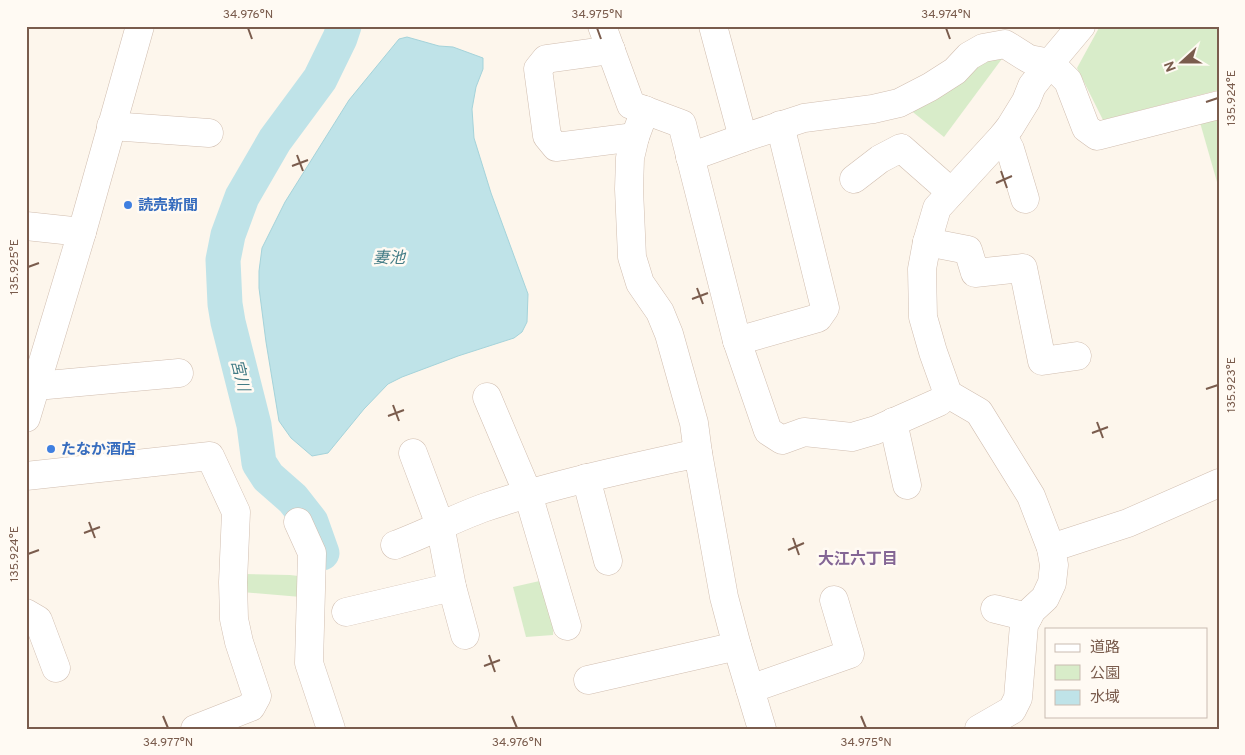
<svg xmlns="http://www.w3.org/2000/svg" width="1245" height="755" font-family="Overpass,'Noto Sans JP',sans-serif">
<style>
.green{fill:#d8ecc9}
.water{fill:#bfe3e8;stroke:#a5d3da}
.lines{fill:none;stroke-linecap:round;stroke-linejoin:round}
.river{stroke:#bfe3e8;stroke-width:35}
.minor-casing{stroke:#d1beb0;stroke-width:29}
.minor{stroke:#fff;stroke-width:28}
.ticks{fill:none;stroke:#7a5c4d;stroke-width:2}
.shop-dot{fill:#3f7fe0;stroke:#fffaf3;stroke-width:2}
.labels{text-anchor:middle;stroke-width:5;stroke-linejoin:round;paint-order:stroke}
.shop-label{font-size:15px;font-weight:bold;fill:#366cbe;stroke:#fffaf3;text-anchor:start}
.water-label{font-size:16px;font-style:italic;fill:#437c86;stroke:#fffaf3}
.neighbourhood-label{font-size:16px;font-weight:bold;fill:#846695;stroke:#fffaf3}
.neatline{fill:none;stroke:#7a5c4d;stroke-width:2}
.ticks-label{font-size:12px;text-anchor:middle;fill:#7a5c4d}
</style>
<rect width="100%" height="100%" fill="#fdf6ec"/>
<g class="green">
<path d="M1100,26H1219V90L1103,120L1077,68Z"/>
<path d="M1004,56L944,137L909,109L988,57Z"/>
<path d="M1219,114V189L1199,119Z"/>
<path d="M244,574L290,575L307,577L301,597L242,592Z"/>
<path d="M544,580L554,618L553,635L526,637L513,587Z"/>
</g>
<path class="water" d="M407,37L439,46L453,47L483,58V69L476,87L472,109L474,138L491,193L528,294L527,322L522,332L514,338L458,356L402,377L388,384L364,409L328,453L312,456L291,438L279,421L266,342L259,288V271L262,248L285,202L349,100L399,39Z"/>
<g class="lines">
<path class="river" d="M322,553L311,522L293,499L268,477L259,463L254,425L228,322L225,304L223,260L228,235L242,197L275,140L320,79L340,38L344,26"/>
<defs>
<g id="minor">
<path d="M602,26L631,105L682,124L737,341L768,431L782,440L804,432L852,437L876,430L939,402L948,394"/>
<path d="M713,26L743,138"/>
<path d="M611,50L546,59L538,69L547,136L556,147L635,137"/>
<path d="M645,110L635,137L630,158L629,189L632,257L640,283L660,312L669,334L694,423L698,453L724,597L737,646L762,729"/>
<path d="M111,126L209,133"/>
<path d="M1003,136L1010,149L1025,199"/>
<path d="M690,157L743,138L804,118L873,109L899,103L930,87L955,71L969,56L983,48L1005,44L1029,59L1050,63L1068,81L1086,128L1097,136L1219,105"/>
<path d="M854,179L880,159L901,148L951,192"/>
<path d="M26,226L82,232"/>
<path d="M927,242L968,250L975,273L1023,268L1042,361L1077,356"/>
<path d="M737,341L818,318L825,308L780,125"/>
<path d="M36,386L179,373"/>
<path d="M487,397L528,494L567,626"/>
<path d="M26,418L82,232L140,26"/>
<path d="M893,422L907,485"/>
<path d="M413,453L440,525L452,587L465,635"/>
<path d="M26,476L210,456L236,512L233,582L234,619L239,642L257,696L251,707L195,729"/>
<path d="M586,478L608,561"/>
<path d="M298,522L312,553L309,663L331,729"/>
<path d="M395,545C425,534 453,519 483,508C553,484 626,469 698,453"/>
<path d="M1051,548L1128,523L1219,483"/>
<path d="M995,609L1028,617"/>
<path d="M346,612L452,587"/>
<path d="M26,613L38,620L56,668"/>
<path d="M588,680L737,646"/>
<path d="M750,689L850,654L834,600"/>
<path d="M979,729L1012,710L1018,698L1024,625L1032,610L1045,598L1052,583L1054,565L1051,548L1031,496L979,412L948,394L933,352L923,317L922,269L927,242L937,208L1003,136L1010,127L1026,101L1032,86L1050,63L1081,26"/>
</g>
</defs>
<use href="#minor" class="minor-casing"/>
<use href="#minor" class="minor"/>
</g>
<path class="ticks" d="M248,28L252,39M597,28L601,39M946,28L950,39M1206,102L1218,98M297,155L303,171M292,166L308,160M1001,171L1007,188M996,183L1012,176M28,267L39,263M697,288L703,304M692,299L708,293M1206,389L1218,385M393,405L399,421M388,416L404,410M1097,422L1103,438M1092,433L1108,427M89,522L95,538M84,533L100,527M793,538L799,555M788,550L804,543M28,554L39,550M489,655L495,672M484,666L500,660M163,716L168,728M512,716L517,728M861,716L866,728"/>
<g class="shop-dot">
<circle cx="128" cy="205" r="5"/>
<circle cx="51" cy="449" r="5"/>
</g>
<g class="labels">
<g class="shop-label">
<text x="138" y="210">読売新聞</text>
<text x="61" y="454">たなか酒店</text>
</g>
<g class="water-label">
<text x="389" y="263">妻池</text>
<text transform="translate(241 375) rotate(76)" y="6">宮川</text>
</g>
<g class="neighbourhood-label">
<text x="858" y="564">大江六丁目</text>
</g>
</g>
<rect width="1245" height="755" fill="none" stroke="#fffaf3" stroke-width="55"/>
<rect x="1045" y="628" width="162" height="90" fill="#fffaf3" stroke="#cabbb1"/>
<rect x="1055" y="644" width="25" height="8" fill="#ffffff" stroke="#cabbb1"/>
<text x="1090" y="652" font-size="15" fill="#7a5c4d">道路</text>
<rect x="1055" y="665" width="25" height="15" fill="#d8ecc9" stroke="#cabbb1"/>
<text x="1090" y="678" font-size="15" fill="#7a5c4d">公園</text>
<rect x="1055" y="690" width="25" height="15" fill="#bfe3e8" stroke="#cabbb1"/>
<text x="1090" y="702" font-size="15" fill="#7a5c4d">水域</text>
<g transform="translate(1182 62) rotate(249)" stroke="#fffaf3" stroke-width="4" paint-order="stroke">
<path d="M0-4L9 19L0 12L-9 19Z" fill="#7a5c4d"/>
<text y="-8" font-size="14" font-weight="bold" text-anchor="middle" fill="#7a5c4d">N</text>
</g>
<rect x="28" y="28" width="1190" height="700" class="neatline"/>
<g class="ticks-label">
<text x="248" y="18">34.976°N</text>
<text x="597" y="18">34.975°N</text>
<text x="946" y="18">34.974°N</text>
<text transform="translate(1231 98) rotate(-90)" y="4">135.924°E</text>
<text transform="translate(14 267) rotate(-90)" y="4">135.925°E</text>
<text transform="translate(1231 385) rotate(-90)" y="4">135.923°E</text>
<text transform="translate(14 554) rotate(-90)" y="4">135.924°E</text>
<text x="168" y="746">34.977°N</text>
<text x="517" y="746">34.976°N</text>
<text x="866" y="746">34.975°N</text>
</g>
</svg>
